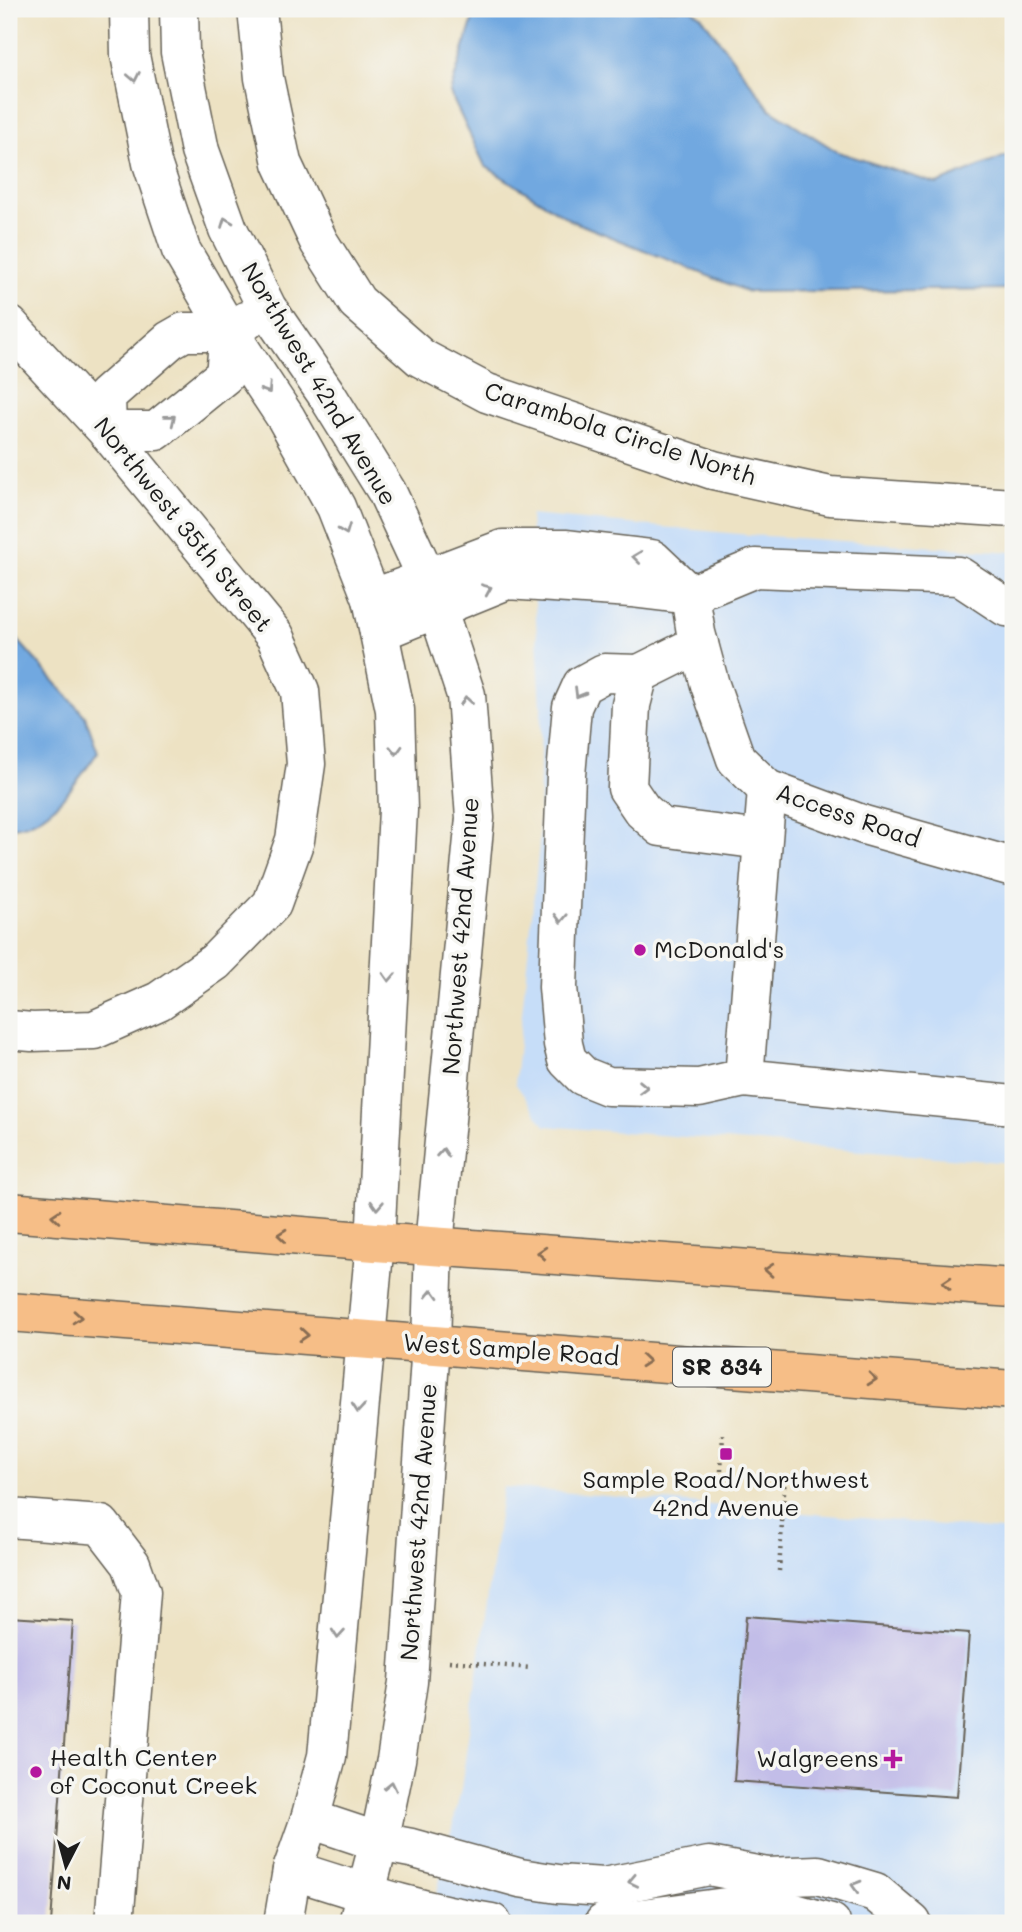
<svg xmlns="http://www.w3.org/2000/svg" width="1022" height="1932" font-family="Mali,sans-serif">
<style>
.built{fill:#c6ddf8}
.water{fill:#71a8e0;stroke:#46627e;stroke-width:2}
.building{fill:#c2bde8}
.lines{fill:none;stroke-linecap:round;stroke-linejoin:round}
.minor-casing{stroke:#656156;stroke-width:41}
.major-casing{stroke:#656156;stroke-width:41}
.path{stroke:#656156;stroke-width:4.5;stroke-dasharray:2 5;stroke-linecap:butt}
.minor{stroke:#fff;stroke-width:38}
.major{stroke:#f6be87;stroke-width:38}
.oneway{stroke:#999}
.oneway2{stroke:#896d52}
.poi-dot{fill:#b5179e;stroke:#f6f6f2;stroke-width:2.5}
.labels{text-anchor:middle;stroke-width:7;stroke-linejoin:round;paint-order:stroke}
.shield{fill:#f6f6f2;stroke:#5d5d5c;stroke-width:2}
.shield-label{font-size:23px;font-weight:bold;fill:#1c1c1c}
.street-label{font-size:24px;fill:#1c1c1c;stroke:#f6f6f2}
.poi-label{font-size:24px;fill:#1c1c1c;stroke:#f6f6f2;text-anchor:start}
</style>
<rect width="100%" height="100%" fill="#f6f6f2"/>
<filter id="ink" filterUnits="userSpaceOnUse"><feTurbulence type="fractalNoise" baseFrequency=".0143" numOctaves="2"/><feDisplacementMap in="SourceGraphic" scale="14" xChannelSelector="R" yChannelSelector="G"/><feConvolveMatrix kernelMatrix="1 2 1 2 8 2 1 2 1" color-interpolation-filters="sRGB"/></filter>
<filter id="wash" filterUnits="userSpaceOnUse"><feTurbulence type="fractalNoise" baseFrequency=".00686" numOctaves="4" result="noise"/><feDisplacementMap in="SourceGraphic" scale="28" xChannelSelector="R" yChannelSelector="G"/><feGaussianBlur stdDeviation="1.57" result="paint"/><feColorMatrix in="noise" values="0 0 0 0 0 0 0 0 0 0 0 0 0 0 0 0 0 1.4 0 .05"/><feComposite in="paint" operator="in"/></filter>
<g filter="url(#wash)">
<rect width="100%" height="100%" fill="#ede2c3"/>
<g class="built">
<path d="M530,515L750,535L1013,552V1163L545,1126L515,1083L539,845L541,707Z"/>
<path d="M503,1487L1013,1531V1923H430L461,1789Z"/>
</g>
<g class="water">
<path d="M476,9H691L701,16L770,109L838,152L937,184L1013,153V289L748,292L572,221L485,166L450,93Z"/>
<path d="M9,630L85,716L98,752C78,781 48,827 9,827Z"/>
</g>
<g id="blocks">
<g class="building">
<path d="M746,1616L969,1633L957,1797L734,1781Z"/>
<path d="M9,1617L73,1621L51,1923H9Z"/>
</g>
</g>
</g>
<g filter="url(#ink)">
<use href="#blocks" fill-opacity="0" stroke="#656156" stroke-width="2"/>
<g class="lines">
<defs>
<g id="minor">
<path d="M129,9L130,55L152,163L181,250L229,332L286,418L336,507L372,599L395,710L398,810L375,1242L327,1756L310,1819L292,1870L283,1923"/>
<path d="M179,9L180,52L200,151L228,229L267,308L325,392L387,492L428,580L466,695L475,818L434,1245L431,1344L408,1682L396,1760L379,1842L358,1923"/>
<path d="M257,9L264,78L282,163L319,242L357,302L421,358L487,393L713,470L830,496L1013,508"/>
<path d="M9,325L107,431L275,636L300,691L306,764L295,840L272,904L215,962L159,1001L94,1030L32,1032L9,1030"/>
<path d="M229,332L225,375L156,431H107L106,396L170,340L184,332H229L246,321"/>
<path d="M372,599L503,549H567L652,559L690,595L696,633L710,685L736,759L767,789L864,825L1013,867"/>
<path d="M379,632L507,580L631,588L690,595L755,568L959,576L1006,607L1013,608"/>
<path d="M699,644L639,674L631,705L627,788L642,810L661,827L762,840"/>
<path d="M639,674L604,673L582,685L572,707L566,775L558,987L563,1044L567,1060L583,1076L608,1086L699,1088L744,1078"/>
<path d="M767,789L744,1078L1013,1105"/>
<path d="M9,1518L101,1525L131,1564L141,1592L114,1923"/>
<path d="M310,1819L379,1842L411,1848L520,1878L558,1884L604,1887L709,1866L767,1877L818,1875L875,1892L912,1923"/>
<path d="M292,1870C358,1891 423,1913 492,1923"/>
<path d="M604,1923L726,1907L791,1912L831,1923"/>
</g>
<g id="major">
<path d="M9,1212L375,1242L1013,1288"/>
<path d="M9,1312L1013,1390"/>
</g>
</defs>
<use href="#minor" class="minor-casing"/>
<use href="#major" class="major-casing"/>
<g class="path">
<path d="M721,1471L723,1434"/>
<path d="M779,1571L785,1476"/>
<path d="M449,1661L531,1668"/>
</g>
<use href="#minor" class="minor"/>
<use href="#major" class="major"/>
</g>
<defs><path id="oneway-chevron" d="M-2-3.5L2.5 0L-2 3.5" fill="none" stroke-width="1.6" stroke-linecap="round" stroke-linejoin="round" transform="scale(1.75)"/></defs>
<g class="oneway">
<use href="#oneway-chevron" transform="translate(134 77) rotate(79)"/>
<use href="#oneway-chevron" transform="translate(226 222) rotate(-111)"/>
<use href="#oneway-chevron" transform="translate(267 389) rotate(57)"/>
<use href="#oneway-chevron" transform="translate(171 419) rotate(-39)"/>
<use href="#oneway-chevron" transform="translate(345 530) rotate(69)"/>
<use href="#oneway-chevron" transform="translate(637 557) rotate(-173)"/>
<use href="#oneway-chevron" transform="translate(487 589) rotate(-23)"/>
<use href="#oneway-chevron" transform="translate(579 693) rotate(121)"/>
<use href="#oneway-chevron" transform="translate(466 701) rotate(-98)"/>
<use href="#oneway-chevron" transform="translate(396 750) rotate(88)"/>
<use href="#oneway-chevron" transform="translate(561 918) rotate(92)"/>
<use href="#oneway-chevron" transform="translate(389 977) rotate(93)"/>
<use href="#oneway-chevron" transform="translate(643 1087) rotate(1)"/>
<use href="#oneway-chevron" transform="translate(443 1153) rotate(-85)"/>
<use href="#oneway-chevron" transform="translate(377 1205) rotate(93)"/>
<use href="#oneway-chevron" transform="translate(432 1294) rotate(-88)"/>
<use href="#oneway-chevron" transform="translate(358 1408) rotate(95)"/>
<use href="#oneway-chevron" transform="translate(338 1634) rotate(95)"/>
<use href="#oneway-chevron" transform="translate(391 1786) rotate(-78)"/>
<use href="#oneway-chevron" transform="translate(633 1881) rotate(168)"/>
<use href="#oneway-chevron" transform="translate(856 1886) rotate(-164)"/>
</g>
<g class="oneway2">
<use href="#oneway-chevron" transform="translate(56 1216) rotate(-175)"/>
<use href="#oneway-chevron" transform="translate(282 1235) rotate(-175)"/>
<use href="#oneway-chevron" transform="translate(542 1253) rotate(-176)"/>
<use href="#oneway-chevron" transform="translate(769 1270) rotate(-176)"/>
<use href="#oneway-chevron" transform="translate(947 1283) rotate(-176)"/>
<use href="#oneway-chevron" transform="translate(77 1317) rotate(4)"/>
<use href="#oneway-chevron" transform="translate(304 1335) rotate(5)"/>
<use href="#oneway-chevron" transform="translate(645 1361) rotate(5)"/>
<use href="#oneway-chevron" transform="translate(872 1379) rotate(5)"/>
</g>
</g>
<g class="poi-dot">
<circle cx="640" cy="950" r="7"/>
<rect x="719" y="1447" width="14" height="14" rx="3.5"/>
<path d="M889.5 1748.5h7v7h7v7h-7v7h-7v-7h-7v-7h7z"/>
<circle cx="36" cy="1772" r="7"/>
</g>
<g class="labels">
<rect class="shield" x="673" y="1347.5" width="98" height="39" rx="5"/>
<g class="shield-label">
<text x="722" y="1375">SR 834</text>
</g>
<g class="street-label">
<text transform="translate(319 384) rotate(59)" y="8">Northwest 42nd Avenue</text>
<text transform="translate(620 434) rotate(18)" y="8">Carambola Circle North</text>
<text transform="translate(183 525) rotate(51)" y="8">Northwest 35th Street</text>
<text transform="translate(848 816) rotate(19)" y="8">Access Road</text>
<text transform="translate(461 936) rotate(-86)" y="8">Northwest 42nd Avenue</text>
<text transform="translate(511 1350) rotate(4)" y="8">West Sample Road</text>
<text transform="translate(419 1522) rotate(-86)" y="8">Northwest 42nd Avenue</text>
</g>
<g class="poi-label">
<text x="654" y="958">McDonald's</text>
<text x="726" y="1488" text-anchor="middle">Sample Road/Northwest<tspan x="726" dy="28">42nd Avenue</tspan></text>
<text x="50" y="1766">Health Center<tspan x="50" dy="28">of Coconut Creek</tspan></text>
<text x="879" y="1767" text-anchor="end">Walgreens</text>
</g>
</g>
<rect width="1022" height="1932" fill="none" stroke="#f6f6f2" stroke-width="35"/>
<g transform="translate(66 1866) rotate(186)" stroke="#f6f6f2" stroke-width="5" paint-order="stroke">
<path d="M0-5L12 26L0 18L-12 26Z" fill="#1c1c1c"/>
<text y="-10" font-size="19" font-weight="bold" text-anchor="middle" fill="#1c1c1c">N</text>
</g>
</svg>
